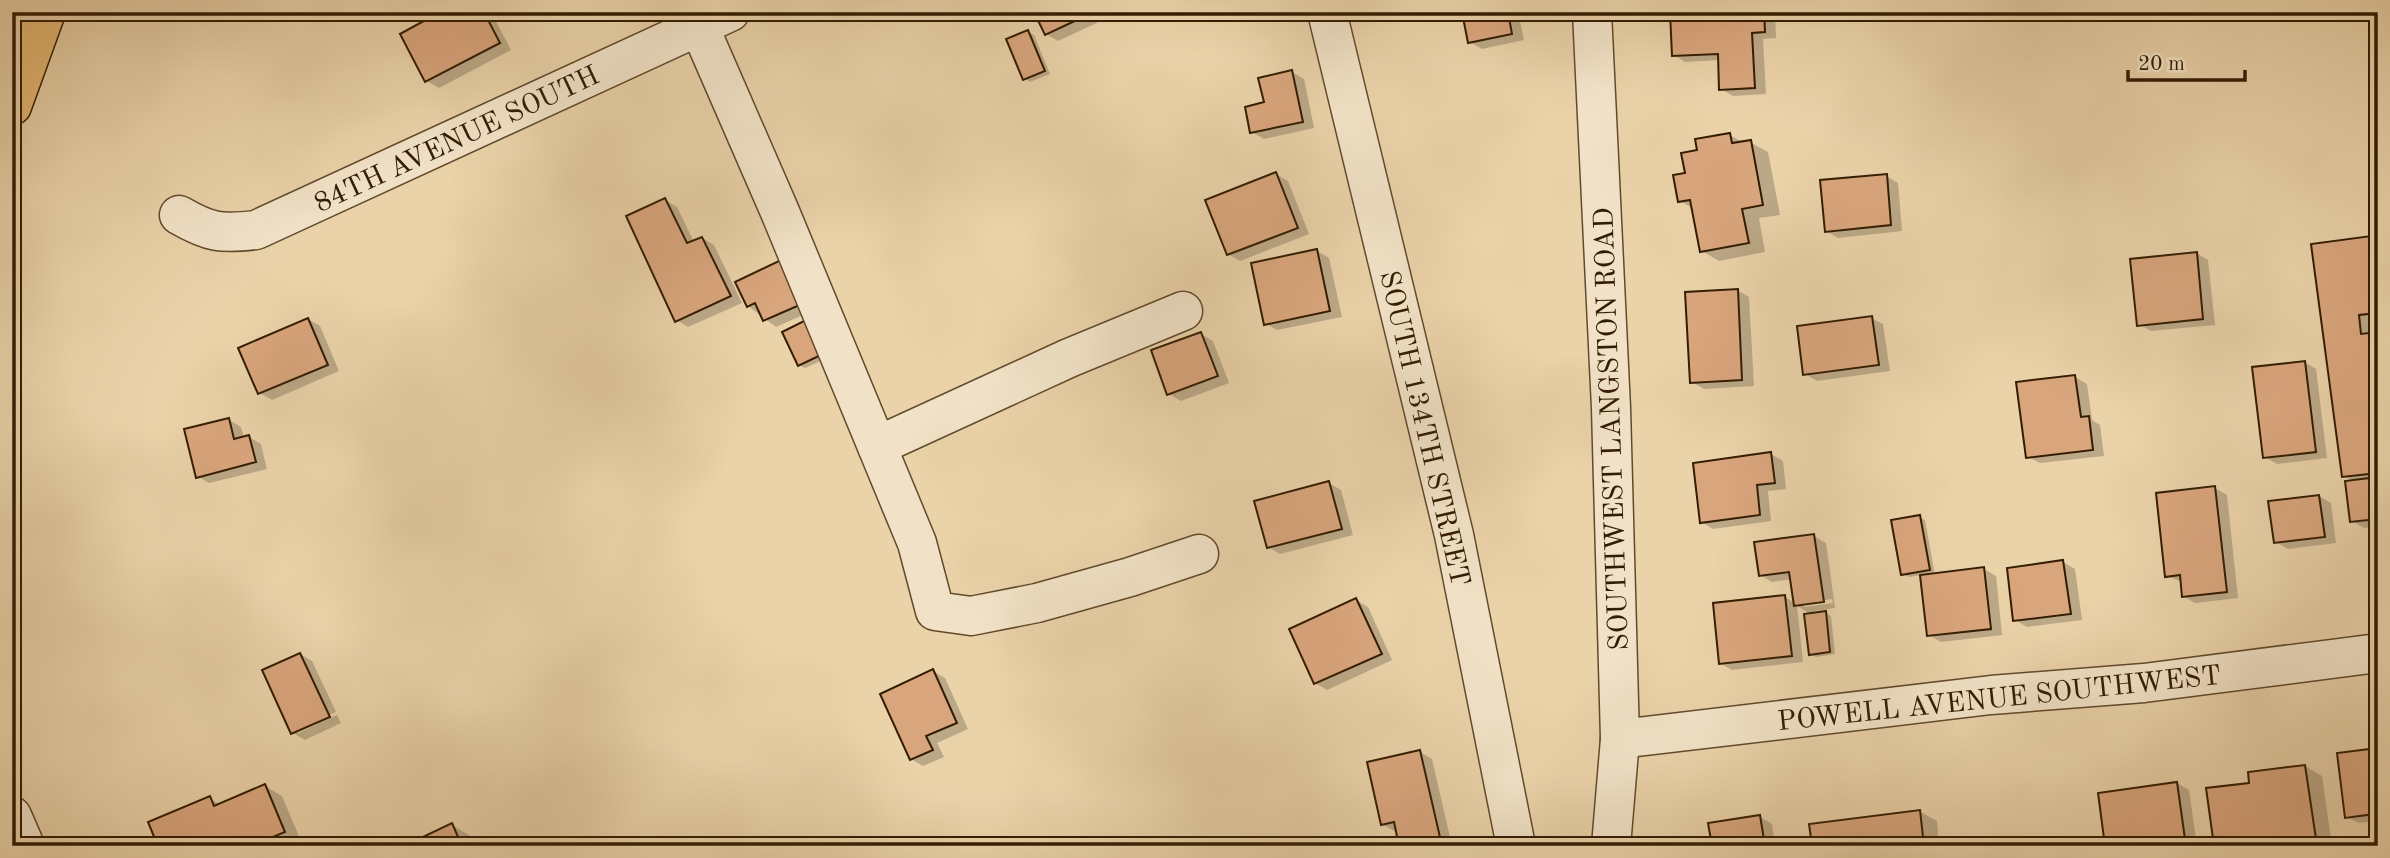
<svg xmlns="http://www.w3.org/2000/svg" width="2390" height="858" font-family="'Old Standard TT',serif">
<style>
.shadow{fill:#0003;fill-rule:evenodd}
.building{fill:#d9a57d;stroke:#331d02;stroke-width:2}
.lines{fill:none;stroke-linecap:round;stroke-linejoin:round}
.minor-casing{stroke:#614a2c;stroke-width:41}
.major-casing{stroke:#331d02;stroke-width:41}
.minor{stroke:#f1e2c7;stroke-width:38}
.major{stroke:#e5b974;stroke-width:38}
.labels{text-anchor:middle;stroke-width:7;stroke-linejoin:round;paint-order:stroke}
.street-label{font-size:28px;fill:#331d02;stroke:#f1e2c7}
</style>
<rect width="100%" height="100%" fill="#ead2a9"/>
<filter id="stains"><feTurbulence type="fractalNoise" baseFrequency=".00286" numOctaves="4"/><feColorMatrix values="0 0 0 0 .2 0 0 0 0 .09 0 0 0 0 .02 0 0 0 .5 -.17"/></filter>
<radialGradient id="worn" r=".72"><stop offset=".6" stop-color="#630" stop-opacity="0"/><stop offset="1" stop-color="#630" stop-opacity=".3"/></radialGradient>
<g class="shadow">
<path d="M443,12H491L511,50L439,88L427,81L402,34Z"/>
<path d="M1036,12H1120L1058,41L1046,34Z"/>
<path d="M1464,12H1518L1524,40L1482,49L1470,42Z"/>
<path d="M1672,12H1775L1776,38L1763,39L1766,94L1733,96L1721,89L1720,60L1685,62L1674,55Z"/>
<path d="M1028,32L1034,35L1050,74L1030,82L1024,78Z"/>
<path d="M1292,72L1304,79L1314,128L1264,139L1252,132Z"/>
<path d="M1730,135L1744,143L1750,142L1768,152L1780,215L1759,218L1765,252L1719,261L1702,251L1694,209L1680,201L1687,175L1699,151Z"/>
<path d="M1276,174L1288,181L1309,234L1240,261L1228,254Z"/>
<path d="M1886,176L1898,183L1902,231L1838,238L1826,231Z"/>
<path d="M665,200L677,207L694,242L702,238L714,245L742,303L688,327L677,320Z"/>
<path d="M2371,238L2378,242V324H2376L2378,334V527L2364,528L2352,521L2353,481L2344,476L2313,246Z"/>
<path d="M1317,251L1329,258L1342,317L1277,330L1265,323Z"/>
<path d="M2196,253L2208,260L2215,325L2151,331L2139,324Z"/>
<path d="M737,282L812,311L776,327L748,306Z"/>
<path d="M1737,290L1749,297L1754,386L1704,389L1692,382Z"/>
<path d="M1871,318L1883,324L1890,371L1817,381L1805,374Z"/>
<path d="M308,319L320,326L339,371L272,400L260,393Z"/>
<path d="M784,333L827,358L805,368L799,365Z"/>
<path d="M1201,334L1213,341L1229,383L1181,401L1169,394Z"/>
<path d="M2304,362L2316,369L2327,458L2277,464L2265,457Z"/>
<path d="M2075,377L2087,384L2092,420L2100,425L2104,456L2040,463L2028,457Z"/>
<path d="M229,420L241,427L244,438L249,437L261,444L267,469L209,483L197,476Z"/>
<path d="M1771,454L1783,461L1786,489L1768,491L1771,521L1713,529L1702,522Z"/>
<path d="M1329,483L1341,490L1353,535L1280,554L1268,547Z"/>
<path d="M2215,488L2227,495L2238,598L2195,603L2183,596L2182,582L2167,576Z"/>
<path d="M2319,496L2331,503L2336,543L2288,549L2276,542Z"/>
<path d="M1919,517L1925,520L1935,575L1984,569L1996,576L2002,635L1941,642L1929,635L1922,575L1909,577L1903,574Z"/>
<path d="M1814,536L1826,543L1835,608L1814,611V614L1825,613L1831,616L1835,654L1816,657L1811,654L1812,615L1797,606L1803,662L1732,670L1720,663L1785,597L1795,603L1792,579L1772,582L1760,575ZM1832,599L1833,603L1804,607V603Z"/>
<path d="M2063,562L2075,569L2082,620L2027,627L2015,620Z"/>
<path d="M1356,600L1368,607L1392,660L1327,690L1315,683Z"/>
<path d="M300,654L312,661L336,712L298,729V733L337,715L341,723L305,740L293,733Z"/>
<path d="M933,671L945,678L968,729L937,743L944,757L923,766L911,759Z"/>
<path d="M2378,750L2377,821L2359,823L2347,817Z"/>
<path d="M1420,752L1432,759L1452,846H1401L1398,830L1394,831L1382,824Z"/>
<path d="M2305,766L2322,776L2332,846H2216L2251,785Z"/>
<path d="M2177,783L2189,790L2197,846H2107Z"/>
<path d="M265,786L282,796L301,841L290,846H146L209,798L221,805Z"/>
<path d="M1919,811L1937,821L1939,846H1814Z"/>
<path d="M1760,817L1772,824L1775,846H1713Z"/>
<path d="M452,825L469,835L474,846H408Z"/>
</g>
<g class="building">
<path d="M440,12H484L500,43L425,82L400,34Z"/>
<path d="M1034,12H1094L1045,35Z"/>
<path d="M1462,12H1508L1512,34L1468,43Z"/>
<path d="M1670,12H1764L1765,32L1752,33L1755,88L1719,90L1718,54L1672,56Z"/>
<path d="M1028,30L1045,71L1023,80L1006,39Z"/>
<path d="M1292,70L1303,122L1250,133L1245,107L1264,102L1258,78Z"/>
<path d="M1730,133L1732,143L1751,140L1763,205L1742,209L1749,243L1700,252L1690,200L1678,202L1673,175L1685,173L1681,153L1697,150L1695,139Z"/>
<path d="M1276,172L1298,228L1227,255L1205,200Z"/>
<path d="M1887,174L1891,225L1825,232L1820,180Z"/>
<path d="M665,198L687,243L702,237L731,296L675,322L626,216Z"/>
<path d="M2371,236L2378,286V313L2359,315L2361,334L2378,332V473L2342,477L2311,244Z"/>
<path d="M1317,249L1330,311L1264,325L1251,263Z"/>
<path d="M2197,252L2203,319L2137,326L2130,259Z"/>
<path d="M781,260L802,304L763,321L755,303L747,307L735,282Z"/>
<path d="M1738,289L1742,380L1690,383L1685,292Z"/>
<path d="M1872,316L1879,365L1803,375L1797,326Z"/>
<path d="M308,318L328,365L258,394L238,348Z"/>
<path d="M806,320L823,354L798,366L782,332Z"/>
<path d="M1201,332L1218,376L1167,395L1151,350Z"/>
<path d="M2305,361L2316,452L2263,458L2252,367Z"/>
<path d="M2075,375L2081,417L2089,416L2093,450L2026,458L2016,382Z"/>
<path d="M229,418L234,439L249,435L256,462L196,478L184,429Z"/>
<path d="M1771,452L1775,483L1757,485L1760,515L1700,523L1693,463Z"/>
<path d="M2378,477V519L2350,522L2345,481Z"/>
<path d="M1329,481L1342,529L1267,548L1254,501Z"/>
<path d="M2215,486L2227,592L2182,597L2180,575L2165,577L2156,493Z"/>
<path d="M2319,495L2325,537L2274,543L2268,501Z"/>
<path d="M1920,515L1930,570L1901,575L1891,520Z"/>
<path d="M1814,534L1824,602L1794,606L1789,572L1759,576L1754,542Z"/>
<path d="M2063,560L2071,614L2013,621L2007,568Z"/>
<path d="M1984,567L1991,629L1927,636L1920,575Z"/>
<path d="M1785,595L1792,656L1719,664L1713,603Z"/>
<path d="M1356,598L1382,654L1314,684L1289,629Z"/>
<path d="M1826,611L1830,652L1809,655L1804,614Z"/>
<path d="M300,653L330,717L291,734L262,670Z"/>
<path d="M933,669L957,723L926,736L933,750L910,760L880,694Z"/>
<path d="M2378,748V839L2375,814L2345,818L2337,753Z"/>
<path d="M1420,750L1442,846H1399L1394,822L1381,825L1367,762Z"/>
<path d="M2305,765L2316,839L2265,846H2214L2206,788L2249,783L2248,772Z"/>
<path d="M2177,782L2186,846H2105L2098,793Z"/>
<path d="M265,784L285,832L251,846H144L143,844L155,839L148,822L210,796L214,806Z"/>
<path d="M1920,810L1924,846H1812L1809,824Z"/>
<path d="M1760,815L1765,846H1712L1708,823Z"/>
<path d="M452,823L462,846H404Z"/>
<path d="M2012,842L2013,846H1985Z"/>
</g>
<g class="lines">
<defs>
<g id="minor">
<path d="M1327,12L1454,535L1516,846"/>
<path d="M1592,12L1611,408L1620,739L1611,846"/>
<path d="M699,26L780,212L917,543L935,611L971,616L1037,603L1130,577L1199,554"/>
<path d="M179,215C210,233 221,234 256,230L730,12"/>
<path d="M877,446L1069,358L1183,311"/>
<path d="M1620,739L1991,695L2144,683L2378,653"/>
<path d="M12,816L25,846"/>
</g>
<path id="major" d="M12,106L46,12"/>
</defs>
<use href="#minor" class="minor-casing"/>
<use href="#major" class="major-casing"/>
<use href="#minor" class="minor"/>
<use href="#major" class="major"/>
</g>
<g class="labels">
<g class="street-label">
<text transform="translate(456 138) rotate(-25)" y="10">84TH AVENUE SOUTH</text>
<text transform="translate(1426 428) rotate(77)" y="10">SOUTH 134TH STREET</text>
<text transform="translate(1610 429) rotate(-92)" y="10">SOUTHWEST LANGSTON ROAD</text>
<text transform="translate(1999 697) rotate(-6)" y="10">POWELL AVENUE SOUTHWEST</text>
</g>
</g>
<rect width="2390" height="858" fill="none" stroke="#ead2a9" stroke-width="42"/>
<rect x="14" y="14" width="2362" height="830" fill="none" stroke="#331d02" stroke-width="3.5"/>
<rect x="21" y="21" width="2348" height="816" fill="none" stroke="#331d02" stroke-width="2"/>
<path d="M2128 70v10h117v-10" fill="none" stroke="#331d02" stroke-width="3.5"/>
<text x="2138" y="70" font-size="21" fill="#331d02" stroke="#f1e2c7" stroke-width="5" paint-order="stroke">20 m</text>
<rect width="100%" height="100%" filter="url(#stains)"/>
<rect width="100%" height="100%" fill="url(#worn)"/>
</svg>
